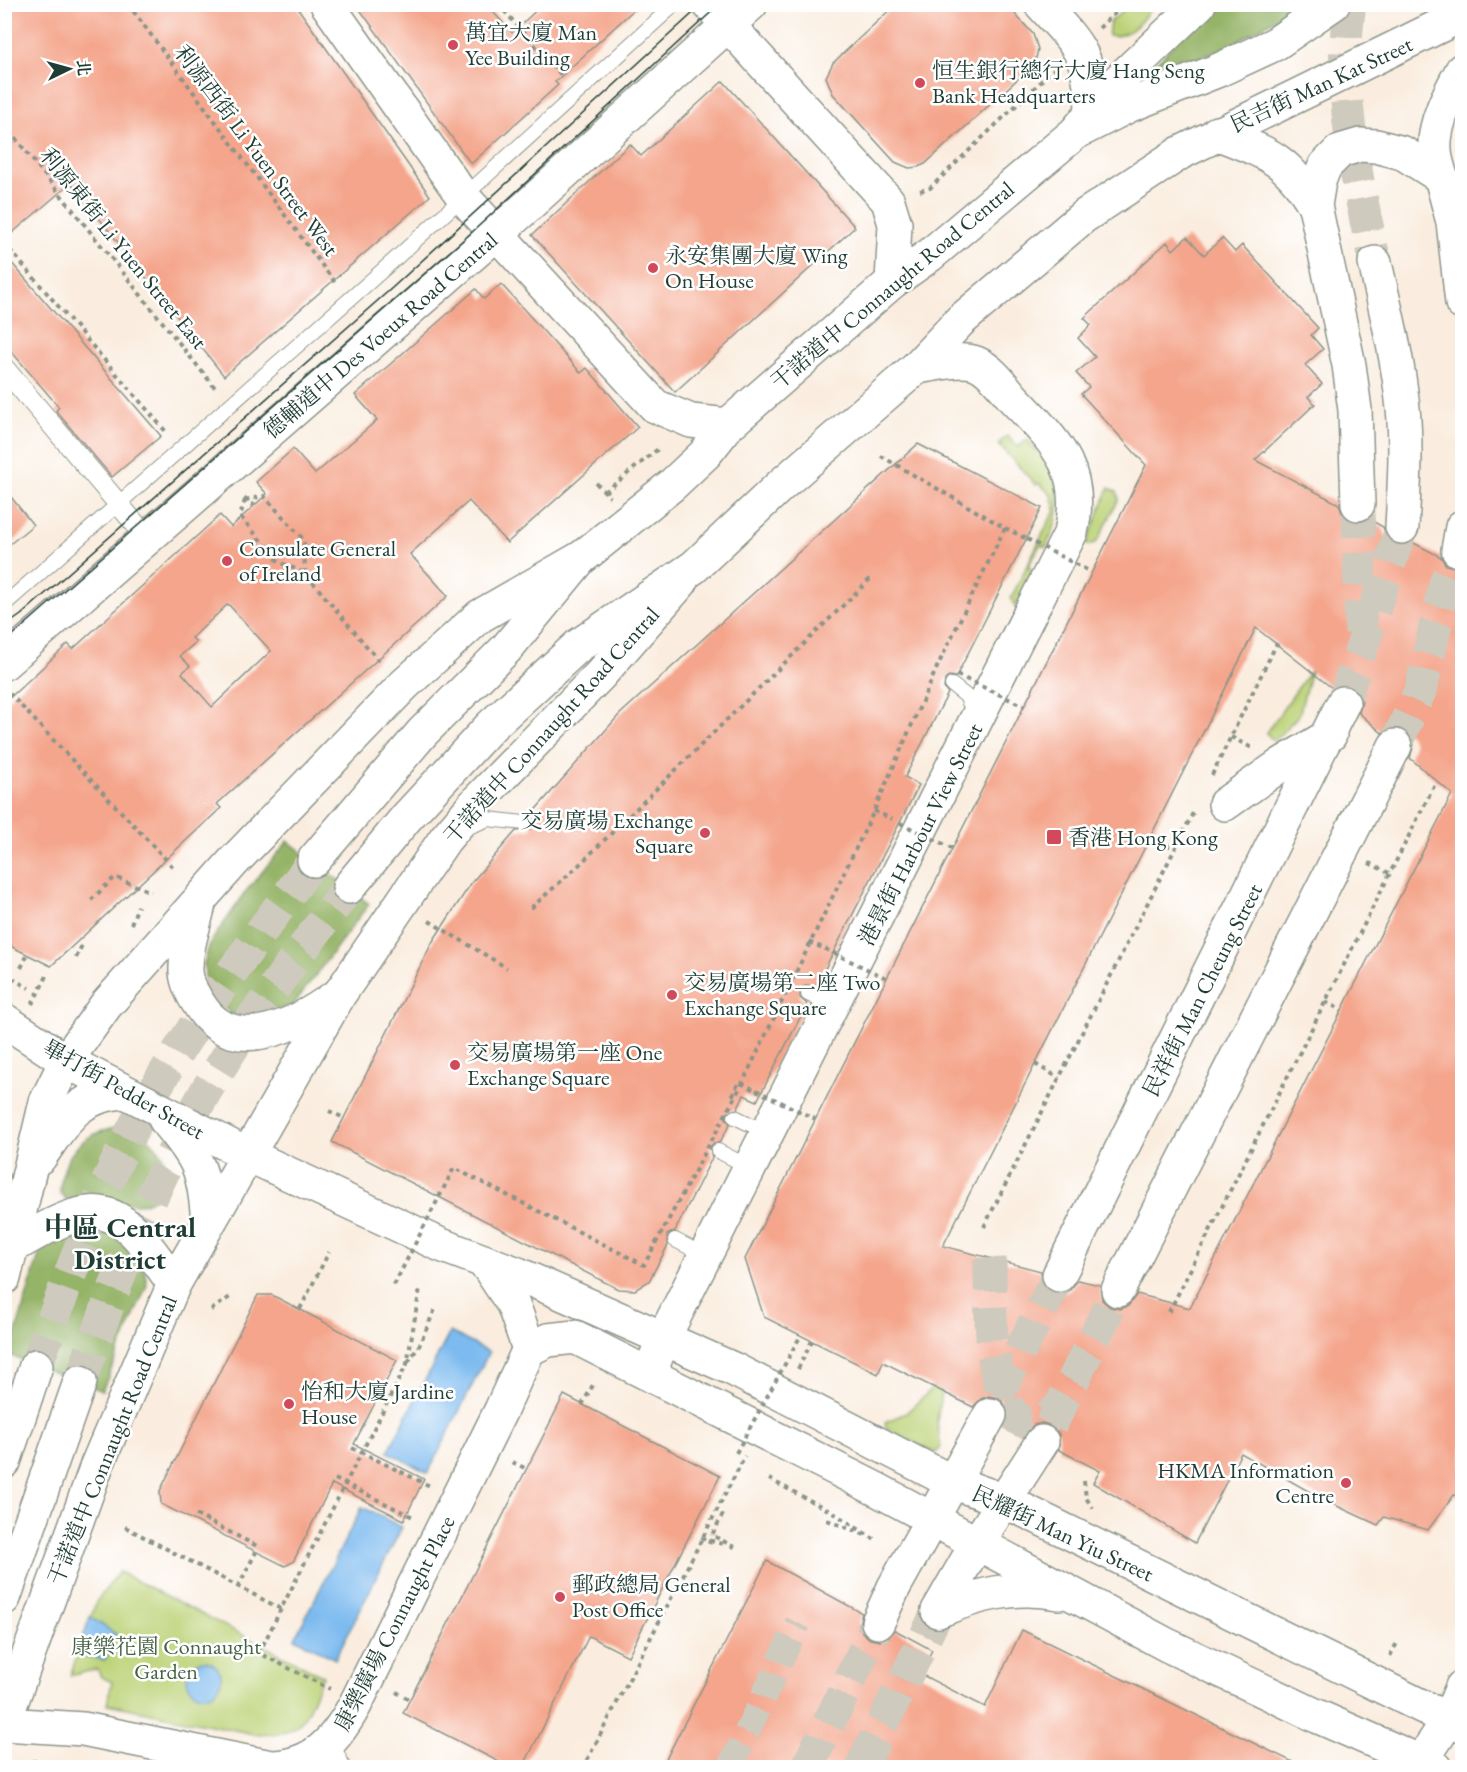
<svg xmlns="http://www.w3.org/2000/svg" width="1467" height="1772" font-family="'EB Garamond','Noto Serif TC',serif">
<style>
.green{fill:#bcd276;stroke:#6e8855;stroke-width:1.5}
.forest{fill:#95b467;stroke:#5a784e;stroke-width:1.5}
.water{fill:#7cbaef;stroke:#4e7c92;stroke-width:1.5}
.building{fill:#f4a58b;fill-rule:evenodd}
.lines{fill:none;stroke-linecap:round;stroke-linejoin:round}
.minor-tunnel{stroke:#cecabd;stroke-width:26;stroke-dasharray:26 13;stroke-linecap:butt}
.secondary-tunnel{stroke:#cecabd;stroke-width:33;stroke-dasharray:33 16;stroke-linecap:butt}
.primary-tunnel{stroke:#cecabd;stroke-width:33;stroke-dasharray:33 16;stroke-linecap:butt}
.trunk-tunnel{stroke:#cecabd;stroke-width:33;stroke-dasharray:33 16;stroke-linecap:butt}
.service-casing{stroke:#8c958a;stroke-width:16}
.pedestrian-casing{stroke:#8c958a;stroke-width:22}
.minor-casing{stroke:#8c958a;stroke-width:28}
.tertiary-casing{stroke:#8c958a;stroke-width:36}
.secondary-casing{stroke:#8c958a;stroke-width:36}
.primary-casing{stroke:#8c958a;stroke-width:36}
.trunk-casing{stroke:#8c958a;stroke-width:36}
.path{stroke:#8c958a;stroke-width:4;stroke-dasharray:4.5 4.5;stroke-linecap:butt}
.service{stroke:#fff;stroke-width:14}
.pedestrian{stroke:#fff;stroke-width:20}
.minor{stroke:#fff;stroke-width:26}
.tertiary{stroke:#fff;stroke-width:33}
.secondary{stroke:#fff;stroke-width:33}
.primary{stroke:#fff;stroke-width:33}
.trunk{stroke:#fff;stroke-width:33}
.tram{stroke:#1f3d34;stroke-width:1.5}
.path-bridge{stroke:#8c958a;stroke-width:4;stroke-dasharray:4.5 4.5;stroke-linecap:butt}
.poi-dot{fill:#d1495b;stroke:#fff;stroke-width:2}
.labels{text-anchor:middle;stroke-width:5;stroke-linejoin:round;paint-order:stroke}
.poi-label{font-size:22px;fill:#1f3d34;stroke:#fff;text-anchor:start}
.street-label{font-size:22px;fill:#1f3d34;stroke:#fff}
.park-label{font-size:22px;fill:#466244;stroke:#fff}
.district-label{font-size:28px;font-weight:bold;fill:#1f3d34;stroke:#fff}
</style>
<rect width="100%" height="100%" fill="#fff"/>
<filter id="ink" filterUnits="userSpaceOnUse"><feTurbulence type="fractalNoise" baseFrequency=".0167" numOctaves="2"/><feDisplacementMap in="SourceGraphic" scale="12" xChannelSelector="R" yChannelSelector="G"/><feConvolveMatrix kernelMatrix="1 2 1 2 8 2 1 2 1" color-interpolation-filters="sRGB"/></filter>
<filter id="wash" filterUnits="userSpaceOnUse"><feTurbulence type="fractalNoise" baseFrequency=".008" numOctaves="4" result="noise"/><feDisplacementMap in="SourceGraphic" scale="24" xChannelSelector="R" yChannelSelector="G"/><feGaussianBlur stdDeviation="1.35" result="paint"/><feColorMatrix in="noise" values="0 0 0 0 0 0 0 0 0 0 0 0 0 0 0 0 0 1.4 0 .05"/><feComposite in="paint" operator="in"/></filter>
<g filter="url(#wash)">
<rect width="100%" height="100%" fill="#faeddf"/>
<g class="green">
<path d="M1131,4L1153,5C1141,22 1131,38 1108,36L1110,22Z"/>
<path d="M1007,436L1019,447L1027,439C1060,475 1069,501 1046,547L1040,545L1028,567L1033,571L1015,607L1011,598L1055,509L1051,495L1039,483L1036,485L998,444Z"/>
<path d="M1109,488L1117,492L1119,499L1097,542L1089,545L1086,544Z"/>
<path d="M1311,670L1299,715L1274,741L1266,733Z"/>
<path d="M935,1386H942L937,1422L941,1447L936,1453L886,1428L885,1422L906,1413Z"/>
<path d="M119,1572L323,1676C304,1716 306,1739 254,1734L107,1704L112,1682L101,1677L97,1669L70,1676L96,1602Z"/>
</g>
<g class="forest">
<path d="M1210,5H1300L1229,46L1155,75L1148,72Z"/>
<path d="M288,841L369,904L294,1004L255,1020L235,1016L217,1003L206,985L204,963L210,943L247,890Z"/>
<path d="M116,1128C127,1129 137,1131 147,1138C170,1154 178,1192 145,1203C133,1207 120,1200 108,1200C94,1199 81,1202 67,1200L60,1193C61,1157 81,1133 116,1128Z"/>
<path d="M97,1228L123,1238L145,1272L147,1285L102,1391L9,1355L39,1255L58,1236Z"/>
</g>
<g class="water">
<path d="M450,1332L489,1352L428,1473L388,1452Z"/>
<path d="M362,1507L402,1527L335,1659L295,1638Z"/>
<path d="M90,1617L116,1634L105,1660L77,1655Z"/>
<circle cx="204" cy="1678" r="17"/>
</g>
<g id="blocks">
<g class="building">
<path d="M4,4H295L430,196L224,376L71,183L4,240Z"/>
<path d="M356,4H486L512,33L543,4H640L555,82L558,85L471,164Z"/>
<path d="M896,4H1006L1033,34L1038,49L1035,63L925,164L918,167L909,168L895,162L833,94L826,77L833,63Z"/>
<path d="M723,81L855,227L675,392L532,235L630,144L641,156Z"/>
<path d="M1187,237L1204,255L1222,238L1235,252L1242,245L1318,328L1311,335L1323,349L1305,365L1322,384L1308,397L1315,404L1255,460L1339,504L1342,513L1350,521L1359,523L1369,519L1383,527L1386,536L1392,543L1402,546L1412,542L1441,557L1446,565L1462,569V1496L1454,1495L1428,1530L1384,1517L1378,1525L1324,1500L1241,1453L1195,1543L1093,1483L1100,1471L1059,1450V1434L1052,1426L1042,1423L1034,1425L1025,1433L1006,1424L1009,1415L1006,1406L999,1398L989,1396L981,1399L973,1407L883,1362L878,1374L764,1317L745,1259L1146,465L1081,394L1089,387L1076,373L1095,357L1078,338L1091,325L1084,318L1167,242L1173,250ZM1256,628L1332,688L1341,684L1352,687L1359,693L1362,701L1359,713L1382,733L1393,727L1404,730L1410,735L1414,744L1410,758L1452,794L1190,1308L1137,1294L1128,1306L1120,1309L1110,1307L1102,1300L1100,1285L1078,1280L1069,1291L1060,1294L1051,1292L1043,1285L1041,1271L943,1246Z"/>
<path d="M4,254L161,436L112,477L56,411L59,407L4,343Z"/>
<path d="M501,284L581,373L587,368L638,427L507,543L469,501L410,554L448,596L217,804L221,808L51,966L4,943V703L68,644L73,649L220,515L231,527L267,494L256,482L293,449L315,474L377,420L355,395L476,289L484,299ZM228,604L271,651L212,707L182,673L190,666L180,656L196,642L192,638Z"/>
<path d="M918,444L1042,508L956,677L949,676L945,680L944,688L948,693L905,777L919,785L815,988L807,985L800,989V998L807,1004L757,1101L744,1095L737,1109L727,1113L726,1118L730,1124L720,1142L714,1143L710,1147L712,1158L675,1231L667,1235L668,1245L649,1281L635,1290L618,1289L332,1142L433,941L472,882L516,831L531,829L533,823L530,816L619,715Z"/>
<path d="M4,488L33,525L4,549Z"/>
<path d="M258,1295H272L397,1360L354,1444L424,1479L404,1520L332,1484L293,1562L285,1566L161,1504L160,1491Z"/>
<path d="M564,1395L720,1476L628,1656L589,1636L523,1767H509L403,1713Z"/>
<path d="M767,1561L862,1613L859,1624L862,1632L870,1639L880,1641L889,1637L895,1630L932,1650L920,1674L985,1707L1022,1630L1303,1767H662Z"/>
</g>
</g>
</g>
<g filter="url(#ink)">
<use href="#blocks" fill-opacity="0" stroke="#8c958a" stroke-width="1.5"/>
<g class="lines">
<path class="minor-tunnel" d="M730,1768L798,1623"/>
<g class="secondary-tunnel">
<path d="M1350,4C1336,92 1357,178 1375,263"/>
<path d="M1358,504L1361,633"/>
<path d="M1343,703L1402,527"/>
<path d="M1395,746L1421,689L1445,584L1458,550"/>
<path d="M990,1258C991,1293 983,1476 1060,1407"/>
<path d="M997,1396L1059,1275"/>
<path d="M1051,1425L1118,1290"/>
<path d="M807,1768L878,1622"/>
<path d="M861,1768L938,1611"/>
</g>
<path class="primary-tunnel" d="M80,1382C114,1288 148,1193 198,1105C241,1028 296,958 349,887"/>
<path class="trunk-tunnel" d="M36,1366C71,1272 104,1175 155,1089C202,1009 259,935 314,860"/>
<defs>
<g id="service">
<path d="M4,605L393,261L675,4"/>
<path d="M952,685L966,696L975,715"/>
<path d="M466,828L488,819L524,823"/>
<path d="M808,994L832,1006"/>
<path d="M735,1117L768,1133"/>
<path d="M718,1151L751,1168"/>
<path d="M675,1240L706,1256"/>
</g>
<path id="pedestrian" d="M4,368L148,539"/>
<path id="minor" d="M327,1746L337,1768"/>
<g id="tertiary">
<path d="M327,4L464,198L655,406L691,421L728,425"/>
<path d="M709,4L888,201L895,224L892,282"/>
<path d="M1041,4C1078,45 1090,53 1092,110"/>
<path d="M650,1373L663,1339L1071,532C1086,468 1054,441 1013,398C1003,386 991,369 976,363C959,357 935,365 917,367"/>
<path d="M1417,1768L1449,1719L1462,1687"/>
</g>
<g id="secondary">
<path d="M1375,263C1386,311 1398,359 1403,408C1407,448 1404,488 1402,527"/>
<path d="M1358,504L1355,410L1349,365L1315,206L1319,181L1325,166L1340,151L1360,145L1376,146L1403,153L1441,177L1453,222L1462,303"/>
<path d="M1458,550L1462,527"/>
<path d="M4,663L512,220L751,4"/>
<path d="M1225,804L1282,764L1330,735"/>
<path d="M199,904C194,927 185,949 186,972C187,986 195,999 203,1010C237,1057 299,1023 335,997"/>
<path d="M4,1020L66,1061L246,1154L441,1245L518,1274L733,1369L952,1482L1005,1501L1462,1726"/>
<path d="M165,1119C199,1159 204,1169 208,1222"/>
<path d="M40,1157C65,1121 76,1096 123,1092"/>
<path d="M12,1247C101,1194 116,1199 174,1284"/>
<path d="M485,1262L513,1304L529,1349"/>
<path d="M1059,1275L1343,703"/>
<path d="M4,1278L46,1102L66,1061L106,1005L235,860L404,685L480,616L579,559"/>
<path d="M1118,1290L1395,746"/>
<path d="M938,1611L977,1543L1042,1442"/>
<path d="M938,1611C979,1594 1015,1585 1059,1593"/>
<path d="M878,1622L894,1587L990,1415"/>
<path d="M4,1723L97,1465L174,1284L339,995L445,839L479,799L601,674L681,582"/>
<path d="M4,1724L83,1729L271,1767C314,1766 335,1741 355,1705L501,1410L529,1349L548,1340L575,1337L878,1490L1167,1645L1319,1717L1435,1768"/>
</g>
<g id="primary">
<path d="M1075,133L1119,80L1199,4"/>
<path d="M1217,133C1268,154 1286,157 1315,206"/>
<path d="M1441,177C1439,169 1435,159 1435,150C1433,123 1450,92 1462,70"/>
<path d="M349,887L406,818L491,726L578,646L694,567L781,485L917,367L960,321L1083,217L1180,153L1462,15"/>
<path d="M4,1598L80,1382"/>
</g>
<g id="trunk">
<path d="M314,860L422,733L506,649L580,559L672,485L705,454L728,425L892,282L930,255L1075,133L1128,106L1219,70L1275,44L1333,4"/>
<path d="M4,1462L36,1366"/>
</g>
</defs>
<use href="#service" class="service-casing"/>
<use href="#pedestrian" class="pedestrian-casing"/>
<use href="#minor" class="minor-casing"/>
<use href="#tertiary" class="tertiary-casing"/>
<use href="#secondary" class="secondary-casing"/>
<use href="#primary" class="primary-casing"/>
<use href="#trunk" class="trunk-casing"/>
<g class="path">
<path d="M128,4L336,284"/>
<path d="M498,4L564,78"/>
<path d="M1099,28L1125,4"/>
<path d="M4,124L216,389"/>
<path d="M920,191L930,188L1054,69"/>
<path d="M4,243L168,434"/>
<path d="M596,483L610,497"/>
<path d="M605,492L658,449"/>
<path d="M244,499L254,505"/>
<path d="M245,500L240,516L279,562L305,573L379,661"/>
<path d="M245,500L264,496L304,540L305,573"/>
<path d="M1005,528L1027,539"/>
<path d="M9,693L174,868"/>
<path d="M1231,737L1252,748"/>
<path d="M1212,775L1277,643"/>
<path d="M874,811L892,819"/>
<path d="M1149,839L1175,848"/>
<path d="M1369,863L1389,873"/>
<path d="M91,900L115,877L151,892"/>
<path d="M531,908L577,867L871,578"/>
<path d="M429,921L507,968"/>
<path d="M131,924L138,906"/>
<path d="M809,942L825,949"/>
<path d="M76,958L82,945"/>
<path d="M21,968L28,954"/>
<path d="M4,974L29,988"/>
<path d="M1325,1002L1342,1010"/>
<path d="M32,1004L47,976"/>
<path d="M1035,1064L1059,1078"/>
<path d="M735,1095L733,1094L739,1082L755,1090"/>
<path d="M329,1111L344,1118"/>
<path d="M984,1227L1194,811"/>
<path d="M300,1309L329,1252"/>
<path d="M211,1310L230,1297"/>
<path d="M1169,1312L1436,782"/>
<path d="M408,1362L419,1346L436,1307"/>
<path d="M798,1369L812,1341"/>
<path d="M582,1405L594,1383"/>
<path d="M352,1448L430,1486"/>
<path d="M512,1462L527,1469"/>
<path d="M335,1479L415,1518"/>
<path d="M769,1479L832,1512L874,1539"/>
<path d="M1084,1481L1086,1498L1093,1508"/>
<path d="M723,1514L712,1535L736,1548"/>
<path d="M196,1515L259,1547"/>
<path d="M827,1520L865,1535"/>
<path d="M125,1527L281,1609L407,1364L420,1288"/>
<path d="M701,1538L726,1545"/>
<path d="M238,1587L256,1552"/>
<path d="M281,1609L259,1653L330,1689"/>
<path d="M1390,1656L1398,1641"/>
<path d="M396,1692L409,1699"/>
<path d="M32,1761L40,1762"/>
<path d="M583,1768L745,1456"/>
</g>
<use href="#service" class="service"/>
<use href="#pedestrian" class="pedestrian"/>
<use href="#minor" class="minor"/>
<use href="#tertiary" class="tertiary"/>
<use href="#secondary" class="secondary"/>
<use href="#primary" class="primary"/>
<use href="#trunk" class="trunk"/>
<g class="tram">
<path d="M4,627L21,615L392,288L703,4"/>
<path d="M4,643L470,234L720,4"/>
</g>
<g class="path-bridge">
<path d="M1027,539L1091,572"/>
<path d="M957,675L1024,706"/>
<path d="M900,823L952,848"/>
<path d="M825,949L886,978"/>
<path d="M756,1090L815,1119"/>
<path d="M394,1285L454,1168L644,1265L742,1084L874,811L938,665L1005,528L881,456"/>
<path d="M736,1453L801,1335"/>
<path d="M709,1544L712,1535"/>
</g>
</g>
</g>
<g class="poi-dot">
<circle cx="453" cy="45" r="6"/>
<circle cx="920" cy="83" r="6"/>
<circle cx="653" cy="268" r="6"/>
<circle cx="227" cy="561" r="6"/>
<circle cx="705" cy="833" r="6"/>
<rect x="1046" y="829" width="16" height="16" rx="3"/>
<circle cx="672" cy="995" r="6"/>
<circle cx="455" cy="1065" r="6"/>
<circle cx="289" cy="1404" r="6"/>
<circle cx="1346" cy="1483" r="6"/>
<circle cx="560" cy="1597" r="6"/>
</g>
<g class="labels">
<g class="poi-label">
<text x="465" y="40">萬宜大廈 Man<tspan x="465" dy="25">Yee Building</tspan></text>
<text x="932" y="78">恒生銀行總行大廈 Hang Seng<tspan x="932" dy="25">Bank Headquarters</tspan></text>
<text x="665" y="263">永安集團大廈 Wing<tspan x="665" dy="25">On House</tspan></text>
<text x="239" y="556">Consulate General<tspan x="239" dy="25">of Ireland</tspan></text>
<text x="693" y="828" text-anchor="end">交易廣場 Exchange<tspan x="693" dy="25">Square</tspan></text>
<text x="1068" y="845">香港 Hong Kong</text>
<text x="684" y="990">交易廣場第二座 Two<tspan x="684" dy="25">Exchange Square</tspan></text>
<text x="467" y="1060">交易廣場第一座 One<tspan x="467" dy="25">Exchange Square</tspan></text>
<text x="301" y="1399">怡和大廈 Jardine<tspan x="301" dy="25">House</tspan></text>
<text x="1334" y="1478" text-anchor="end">HKMA Information<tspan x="1334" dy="25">Centre</tspan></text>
<text x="572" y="1592">郵政總局 General<tspan x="572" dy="25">Post Office</tspan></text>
</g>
<g class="street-label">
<text transform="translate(1321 84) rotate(-25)" y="8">民吉街 Man Kat Street</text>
<text transform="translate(257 150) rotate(53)" y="8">利源西街 Li Yuen Street West</text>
<text transform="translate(124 248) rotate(51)" y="8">利源東街 Li Yuen Street East</text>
<text transform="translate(892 285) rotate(-40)" y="8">干諾道中 Connaught Road Central</text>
<text transform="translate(380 335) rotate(-41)" y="8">德輔道中 Des Voeux Road Central</text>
<text transform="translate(551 725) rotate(-48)" y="8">干諾道中 Connaught Road Central</text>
<text transform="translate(920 834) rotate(-63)" y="8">港景街 Harbour View Street</text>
<text transform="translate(1202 990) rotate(-63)" y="8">民祥街 Man Cheung Street</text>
<text transform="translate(124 1089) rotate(29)" y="8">畢打街 Pedder Street</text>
<text transform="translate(112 1440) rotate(-68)" y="8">干諾道中 Connaught Road Central</text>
<text transform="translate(1063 1533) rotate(25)" y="8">民耀街 Man Yiu Street</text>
<text transform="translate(394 1623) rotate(-63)" y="8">康樂廣場 Connaught Place</text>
</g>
<g class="park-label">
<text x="166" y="1654">康樂花園 Connaught<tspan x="166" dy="25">Garden</tspan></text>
</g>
<g class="district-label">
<text x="120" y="1237">中區 Central<tspan x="120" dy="32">District</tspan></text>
</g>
</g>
<rect width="1467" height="1772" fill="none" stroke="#fff" stroke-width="24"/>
<g transform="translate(69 69) rotate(85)" stroke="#ffffff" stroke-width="4.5" paint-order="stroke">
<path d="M0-4.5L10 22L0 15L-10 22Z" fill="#1f3d34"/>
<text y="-9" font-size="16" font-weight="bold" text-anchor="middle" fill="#1f3d34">北</text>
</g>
</svg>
